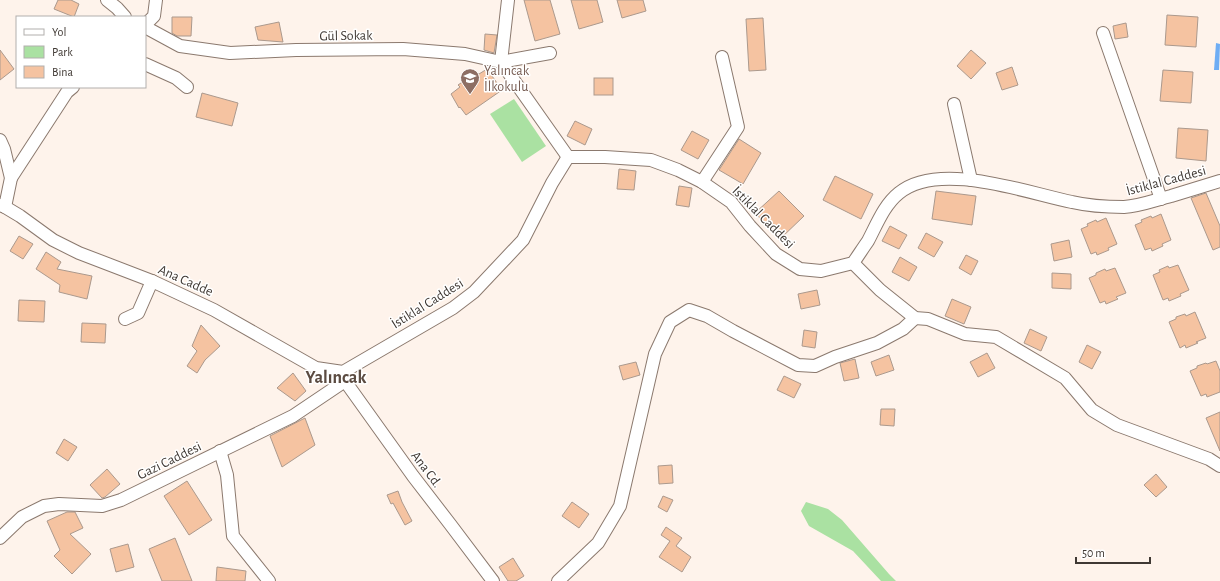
<svg xmlns="http://www.w3.org/2000/svg" width="1220" height="581" font-family="'Alegreya Sans',sans-serif">
<style>
.green{fill:#aae1a2}
.water{fill:#6eadf4}
.building{fill:#f5c3a1;stroke:#ab998d}
.lines{fill:none;stroke-linecap:round;stroke-linejoin:round}
.minor-casing{stroke:#8b796e;stroke-width:14}
.minor{stroke:#fff;stroke-width:12}
.labels{text-anchor:middle;stroke-width:3;stroke-linejoin:round;paint-order:stroke}
.street-label{font-size:14px;fill:#3f3833;stroke:#fff}
.education-label{font-size:14px;fill:#785e54;stroke:#fff;text-anchor:start}
.district-label{font-size:18px;font-weight:bold;fill:#5b4b41;stroke:#fff}
</style>
<rect width="100%" height="100%" fill="#fef3eb"/>
<g class="green">
<path d="M514,99L546,146L522,162L490,114Z"/>
<path d="M806,502L828,509L842,520L889,574L896,581H881L853,551L809,526L801,511Z"/>
</g>
<path class="water" d="M1216,43L1220,44L1219,70H1214Z"/>
<g class="building">
<path d="M58,0H71L79,4L74,17L54,9Z"/>
<path d="M524,0H550L560,34L535,41Z"/>
<path d="M571,0H597L603,22L579,29Z"/>
<path d="M617,0H643L646,11L622,18Z"/>
<path d="M1167,15L1198,17L1196,47L1165,45Z"/>
<path d="M172,17H192L191,36H177L172,33Z"/>
<path d="M763,18L766,70L749,71L746,19Z"/>
<path d="M279,22L283,42L258,40L255,27Z"/>
<path d="M1126,23L1128,37L1115,39L1113,26Z"/>
<path d="M485,34L497,35L494,53L484,50Z"/>
<path d="M0,50L14,69L0,80Z"/>
<path d="M971,50L986,63L971,79L957,66Z"/>
<path d="M1012,67L1018,85L1002,90L996,73Z"/>
<path d="M487,69L502,90L466,115L460,107L459,108L451,94L460,87L458,85L477,72L479,74Z"/>
<path d="M1163,70L1193,72L1191,103L1160,101Z"/>
<rect x="594" y="78" width="19" height="17"/>
<path d="M202,93L238,103L232,126L196,117Z"/>
<path d="M575,121L592,129L585,145L567,136Z"/>
<path d="M1178,128L1208,130L1206,161L1176,158Z"/>
<path d="M692,131L709,140L698,159L681,150Z"/>
<path d="M739,139L761,153L743,184L719,170Z"/>
<path d="M619,169L636,171L634,190L617,189Z"/>
<path d="M835,176L873,194L861,219L823,200Z"/>
<path d="M679,186L692,188L689,207L676,205Z"/>
<path d="M779,191L804,216L780,239L755,213Z"/>
<path d="M936,191L976,196L972,225L932,219Z"/>
<path d="M1206,193L1220,226V247L1213,250L1191,198Z"/>
<path d="M1161,214L1171,240L1162,244L1163,246L1152,251L1151,248L1145,250L1135,225L1142,222L1141,220L1151,216L1152,218Z"/>
<path d="M1106,218L1117,244L1108,248L1109,250L1097,255L1096,252L1091,254L1081,229L1088,226L1087,224L1096,220L1097,222Z"/>
<path d="M890,226L907,235L899,249L882,241Z"/>
<path d="M926,233L943,242L934,257L918,248Z"/>
<path d="M19,236L33,244L23,259L10,251Z"/>
<path d="M1069,240L1072,257L1054,261L1051,244Z"/>
<path d="M46,252L61,262L57,269L92,276L87,299L59,292L60,285L36,269Z"/>
<path d="M966,255L978,261L971,275L959,268Z"/>
<path d="M900,257L917,267L909,281L892,272Z"/>
<path d="M1178,265L1189,290L1180,294L1181,296L1169,301L1168,298L1163,300L1153,275L1160,272L1159,270L1168,266L1169,268Z"/>
<path d="M1115,268L1126,293L1116,297L1118,299L1106,304L1105,301L1100,303L1089,278L1096,275V273L1105,269L1106,271Z"/>
<path d="M1052,273L1071,274V289L1052,288Z"/>
<path d="M817,290L820,305L801,309L798,294Z"/>
<path d="M952,299L971,307L964,324L945,316Z"/>
<path d="M19,300L45,301L44,322L18,321Z"/>
<path d="M1195,312L1206,338L1196,342L1198,343L1186,348L1185,345L1180,348L1169,322L1176,319V317L1185,314L1186,316Z"/>
<path d="M82,323L106,324L105,343L81,342Z"/>
<path d="M201,325L220,346L205,360L197,373L187,366L197,351L192,346Z"/>
<path d="M1030,329L1047,337L1041,351L1024,343Z"/>
<path d="M804,330L817,332L815,348L802,346Z"/>
<path d="M1087,345L1101,352L1092,369L1079,362Z"/>
<path d="M987,353L995,368L978,377L970,362Z"/>
<path d="M889,355L894,370L876,376L871,362Z"/>
<path d="M855,359L859,378L844,381L840,363Z"/>
<path d="M1216,361L1220,371V392L1207,397L1206,394L1201,396L1190,371L1197,368V366L1206,363L1207,364Z"/>
<path d="M636,362L640,375L623,380L619,366Z"/>
<path d="M293,373L306,391L295,401L277,388Z"/>
<path d="M784,376L801,384L794,398L777,390Z"/>
<path d="M881,409H895L894,426L880,425Z"/>
<path d="M1220,412V451L1206,418Z"/>
<path d="M305,418L315,445L282,467L270,436Z"/>
<path d="M64,439L77,447L68,461L56,453Z"/>
<path d="M672,465L673,483L659,484L658,466Z"/>
<path d="M107,469L120,484L105,497L102,498L90,485Z"/>
<path d="M1156,474L1167,487L1156,497L1144,485Z"/>
<path d="M187,481L212,520L189,535L164,496Z"/>
<path d="M398,491L402,502L412,521L405,525L393,503L391,504L387,495Z"/>
<path d="M663,496L673,500L667,512L658,507Z"/>
<path d="M572,502L589,514L579,528L562,516Z"/>
<path d="M67,512H75L83,528L70,534L91,554L72,574L54,556L60,550L47,521Z"/>
<path d="M666,527L682,538L676,546L691,557L682,572L659,557L670,541L661,535Z"/>
<path d="M175,538L192,581H162L149,549Z"/>
<path d="M128,544L134,567L116,572L110,549Z"/>
<path d="M513,558L524,576L516,581H508L499,567Z"/>
<path d="M217,567L246,571L245,581H216Z"/>
</g>
<g class="lines">
<defs>
<g id="minor">
<path d="M107,0L117,8L125,17"/>
<path d="M508,0L501,62L568,157"/>
<path d="M145,25L154,16L156,0"/>
<path d="M145,27L180,46L230,53L296,50L403,49L465,54L501,62L550,53"/>
<path d="M1103,33L1161,199"/>
<path d="M145,64L176,78L187,87"/>
<path d="M954,104L971,180"/>
<path d="M0,140L4,149L11,178L5,207"/>
<path d="M11,178L67,92L73,87"/>
<path d="M702,182L738,127L722,57"/>
<path d="M0,205L5,207L20,216L53,240L79,253L152,281L214,310L316,368L343,372L453,308L474,292L523,240L552,183L568,157H605L651,160L678,170L702,182L731,202L750,226L776,254L800,269L821,271L853,263C858,256 863,248 868,241C877,224 884,205 899,193C939,160 1027,193 1072,202C1089,206 1107,207 1124,207C1140,206 1155,200 1171,196C1187,191 1204,186 1220,181"/>
<path d="M853,263L880,290L915,318L928,319L965,334L996,337L1065,378L1092,410L1117,425L1209,459L1220,466"/>
<path d="M125,319L138,313L152,281"/>
<path d="M344,375L345,381L413,476L450,524L493,581"/>
<path d="M220,451L227,475L233,536L269,581"/>
<path d="M0,538L22,517L44,506L59,504L102,506L121,500L293,416L345,381"/>
<path d="M558,581L598,543L620,506L655,354L670,322L689,310L707,316L733,331L798,365L815,366L835,357L877,343L903,329L915,318"/>
</g>
</defs>
<use href="#minor" class="minor-casing"/>
<use href="#minor" class="minor"/>
</g>
<defs>
<symbol id="school-pin" viewBox="-11 -11 22 30"><path d="M0 17L-7.5 6A9.5 9.5 0 1 1 7.5 6Z" fill="#8d6e63" stroke="#fff"/><path d="M0-5L7-2L0 1L-7-2ZM-4 1L0 2.5L4 1V4Q0 6-4 4Z" fill="#fff"/></symbol>
</defs>
<g fill-rule="evenodd">
<use href="#school-pin" x="459" y="67" width="22" height="30"/>
</g>
<g class="labels">
<g class="street-label">
<text transform="translate(346 35) rotate(-1)" y="5">Gül Sokak</text>
<text transform="translate(1166 180) rotate(-15)" y="5">İstiklal Caddesi</text>
<text transform="translate(764 217) rotate(45)" y="5">İstiklal Caddesi</text>
<text transform="translate(186 280) rotate(24)" y="5">Ana Cadde</text>
<text transform="translate(427 303) rotate(-32)" y="5">İstiklal Caddesi</text>
<text transform="translate(169 460) rotate(-26)" y="5">Gazi Caddesi</text>
<text transform="translate(427 469) rotate(53)" y="5">Ana Cd.</text>
</g>
<g class="education-label">
<text x="484" y="75">Yalıncak<tspan x="484" dy="16">İlkokulu</tspan></text>
</g>
<g class="district-label">
<text x="336" y="383">Yalıncak</text>
</g>
</g>
<rect x="16" y="16" width="130" height="72" fill="#ffffff" stroke="#b2afad"/>
<rect x="24" y="29" width="20" height="6" fill="#ffffff" stroke="#b2afad"/>
<text x="52" y="36" font-size="12" fill="#3f3833">Yol</text>
<rect x="24" y="46" width="20" height="12" fill="#aae1a2" stroke="#b2afad"/>
<text x="52" y="56" font-size="12" fill="#3f3833">Park</text>
<rect x="24" y="66" width="20" height="12" fill="#f5c3a1" stroke="#b2afad"/>
<text x="52" y="76" font-size="12" fill="#3f3833">Bina</text>
<path d="M1076 557v6h74v-6" fill="none" stroke="#3f3833" stroke-width="2"/>
<text x="1082" y="557" font-size="12" fill="#3f3833" stroke="#ffffff" stroke-width="3" paint-order="stroke">50 m</text>
</svg>
